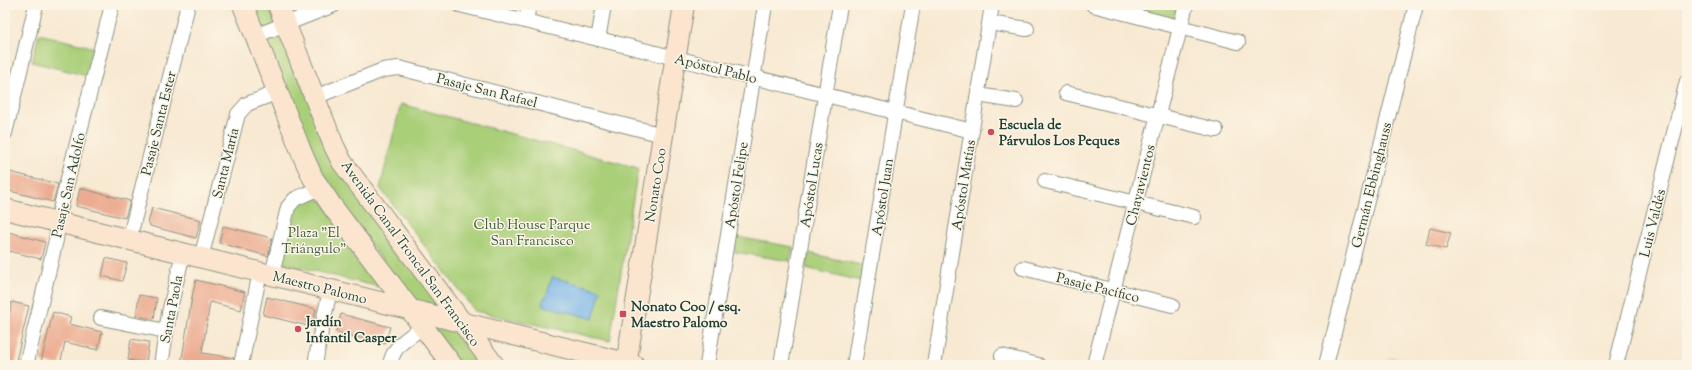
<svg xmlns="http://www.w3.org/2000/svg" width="1692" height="370" font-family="'Sorts Mill Goudy',serif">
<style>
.built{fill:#edd7bb}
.green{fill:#aacf79;stroke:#648656}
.water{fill:#75b4e9;stroke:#4a788e}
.building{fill:#ecac91}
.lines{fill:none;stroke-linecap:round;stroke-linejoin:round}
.street-casing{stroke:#8c9383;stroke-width:16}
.secondary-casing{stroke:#8c9383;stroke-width:22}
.street{stroke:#fff;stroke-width:14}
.secondary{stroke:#fbe5cf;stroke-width:20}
.poi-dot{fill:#d1495b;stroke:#fcf5e5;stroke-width:1.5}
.labels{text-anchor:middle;stroke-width:3;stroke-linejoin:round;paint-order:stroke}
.street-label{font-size:14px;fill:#1f3d34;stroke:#fcf5e5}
.poi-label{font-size:14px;font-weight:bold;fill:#1f3d34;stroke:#fcf5e5;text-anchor:start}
.park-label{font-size:14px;fill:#3b5a42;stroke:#fcf5e5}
</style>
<rect width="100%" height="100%" fill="#fcf5e5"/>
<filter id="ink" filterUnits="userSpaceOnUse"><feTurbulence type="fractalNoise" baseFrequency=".025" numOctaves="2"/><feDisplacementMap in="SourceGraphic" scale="8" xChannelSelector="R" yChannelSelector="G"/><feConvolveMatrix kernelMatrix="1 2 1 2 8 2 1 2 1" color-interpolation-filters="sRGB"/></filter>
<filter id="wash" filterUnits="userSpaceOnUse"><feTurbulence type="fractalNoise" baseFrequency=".012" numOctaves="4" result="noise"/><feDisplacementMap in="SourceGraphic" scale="16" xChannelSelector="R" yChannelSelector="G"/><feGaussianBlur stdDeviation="0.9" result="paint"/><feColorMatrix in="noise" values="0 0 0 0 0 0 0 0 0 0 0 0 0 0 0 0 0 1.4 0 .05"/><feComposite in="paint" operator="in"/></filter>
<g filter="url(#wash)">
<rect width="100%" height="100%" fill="#f8e9d2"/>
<path class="built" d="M1389,356L1425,365H1387Z"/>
<g class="green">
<path d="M251,5H268L317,119L483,365H461L328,188Z"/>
<path d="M1111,5H1177L1174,20Z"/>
<path d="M39,34L95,48L88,76L32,62Z"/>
<path d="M401,104L638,168L610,341L475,311L380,188Z"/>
<path d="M317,194L387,289L278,262L290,209Z"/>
<path d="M737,237L793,247L790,261L734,252Z"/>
<path d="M809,253L865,266L861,281L806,268Z"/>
</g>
<path class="water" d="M552,277L601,290L593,319L542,305L544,297L546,298Z"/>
<g id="blocks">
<g class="building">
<path d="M10,172L58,184L53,202L6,190Z"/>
<path d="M80,188L130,201L125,218L76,206Z"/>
<path d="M152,208L201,220L196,238L150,226V224L148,223Z"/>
<path d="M223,226L272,238L268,256L219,243Z"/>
<path d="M1430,228L1451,233L1446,249L1426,244Z"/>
<path d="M5,231L45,242L41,259L5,250Z"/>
<path d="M106,258L127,263L122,281L102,276Z"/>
<path d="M196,280L245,292L241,310L210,302L202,353L234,358L233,365L181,364L192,297Z"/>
<path d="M139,295L157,298L154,319L136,316Z"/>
<path d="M267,297L316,309L312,327L263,315Z"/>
<path d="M12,302L29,306L15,365H5V329Z"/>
<path d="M53,312L71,317L69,324L102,332L98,350L65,342L60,365L41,362Z"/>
<path d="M341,314L390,327L385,344L336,332Z"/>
<path d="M131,339L149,342L146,363L128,360Z"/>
</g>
</g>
</g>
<g filter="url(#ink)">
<use href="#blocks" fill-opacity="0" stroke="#8c9383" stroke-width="1"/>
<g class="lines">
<defs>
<g id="street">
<path d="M460,5L972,131"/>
<path d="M1093,5L1238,42"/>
<path d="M526,21L529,5"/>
<path d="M990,23L1027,29"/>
<path d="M255,36L334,5"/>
<path d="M598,39L604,5"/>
<path d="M1066,93L1216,130"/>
<path d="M978,95L1016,101"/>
<path d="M315,97L383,70L399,68L663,135"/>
<path d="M5,133L36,5"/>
<path d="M1045,181L1194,217"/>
<path d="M129,240L188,5"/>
<path d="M201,258L238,114L247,104L278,92"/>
<path d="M1023,268L1172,305"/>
<path d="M272,275L288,207L295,199L319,188"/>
<path d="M101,318L166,331"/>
<path d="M1002,356L1038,365"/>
<path d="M26,365L56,240L60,210L112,5"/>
<path d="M161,365L169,313L183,253"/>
<path d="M241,365L260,272"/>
<path d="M315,365L320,336L330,290"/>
<path d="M390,365C393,345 408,338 423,327"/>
<path d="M707,365L765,5"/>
<path d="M781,365L840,5"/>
<path d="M854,365L913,5"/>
<path d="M934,365L992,5"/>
<path d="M1094,365L1186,5"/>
<path d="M1326,365L1416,5"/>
<path d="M1616,365L1687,81"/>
</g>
<g id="secondary">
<path d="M243,5L303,156L313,178L332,206L452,365"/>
<path d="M278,5L334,146L342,162L494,365"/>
<path d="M5,209L634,365"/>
<path d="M626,365L684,5"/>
</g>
</defs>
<use href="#street" class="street-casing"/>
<use href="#secondary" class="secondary-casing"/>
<use href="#street" class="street"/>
<use href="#secondary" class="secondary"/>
</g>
</g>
<g class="poi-dot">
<circle cx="991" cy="132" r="4"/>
<rect x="619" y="310" width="8" height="8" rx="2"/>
<circle cx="298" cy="329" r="4"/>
</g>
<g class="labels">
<g class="street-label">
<text transform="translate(716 68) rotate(14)" y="5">Apóstol Pablo</text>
<text transform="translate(487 90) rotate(14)" y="5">Pasaje San Rafael</text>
<text transform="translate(158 123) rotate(-76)" y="5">Pasaje Santa Ester</text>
<text transform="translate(225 163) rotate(-76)" y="5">Santa María</text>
<text transform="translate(68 185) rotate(-77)" y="5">Pasaje San Adolfo</text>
<text transform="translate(655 185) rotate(-81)" y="5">Nonato Coo</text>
<text transform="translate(736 185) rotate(-81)" y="5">Apóstol Felipe</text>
<text transform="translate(811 185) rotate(-81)" y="5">Apóstol Lucas</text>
<text transform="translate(963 185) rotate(-81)" y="5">Apóstol Matías</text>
<text transform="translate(1140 185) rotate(-76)" y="5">Chayavientos</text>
<text transform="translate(1371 185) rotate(-76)" y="5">Germán Ebbinghauss</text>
<text transform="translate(882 197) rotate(-81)" y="5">Apóstol Juan</text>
<text transform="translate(1652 223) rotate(-76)" y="5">Luis Valdés</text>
<text transform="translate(411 253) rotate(54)" y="5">Avenida Canal Troncal San Francisco</text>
<text transform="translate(320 287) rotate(14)" y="5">Maestro Palomo</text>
<text transform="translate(1098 287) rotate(14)" y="5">Pasaje Pacífico</text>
<text transform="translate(171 309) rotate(-79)" y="5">Santa Paola</text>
</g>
<g class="poi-label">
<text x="999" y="129">Escuela de<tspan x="999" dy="16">Párvulos Los Peques</tspan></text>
<text x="631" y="311">Nonato Coo / esq.<tspan x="631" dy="16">Maestro Palomo</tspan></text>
<text x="306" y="326">Jardín<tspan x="306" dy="16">Infantil Casper</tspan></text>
</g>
<g class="park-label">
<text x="532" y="229">Club House Parque<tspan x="532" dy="16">San Francisco</tspan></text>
<text x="314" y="237">Plaza "El<tspan x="314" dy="16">Triángulo"</tspan></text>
</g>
</g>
<rect width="1692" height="370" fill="none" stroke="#fcf5e5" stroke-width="20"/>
</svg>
